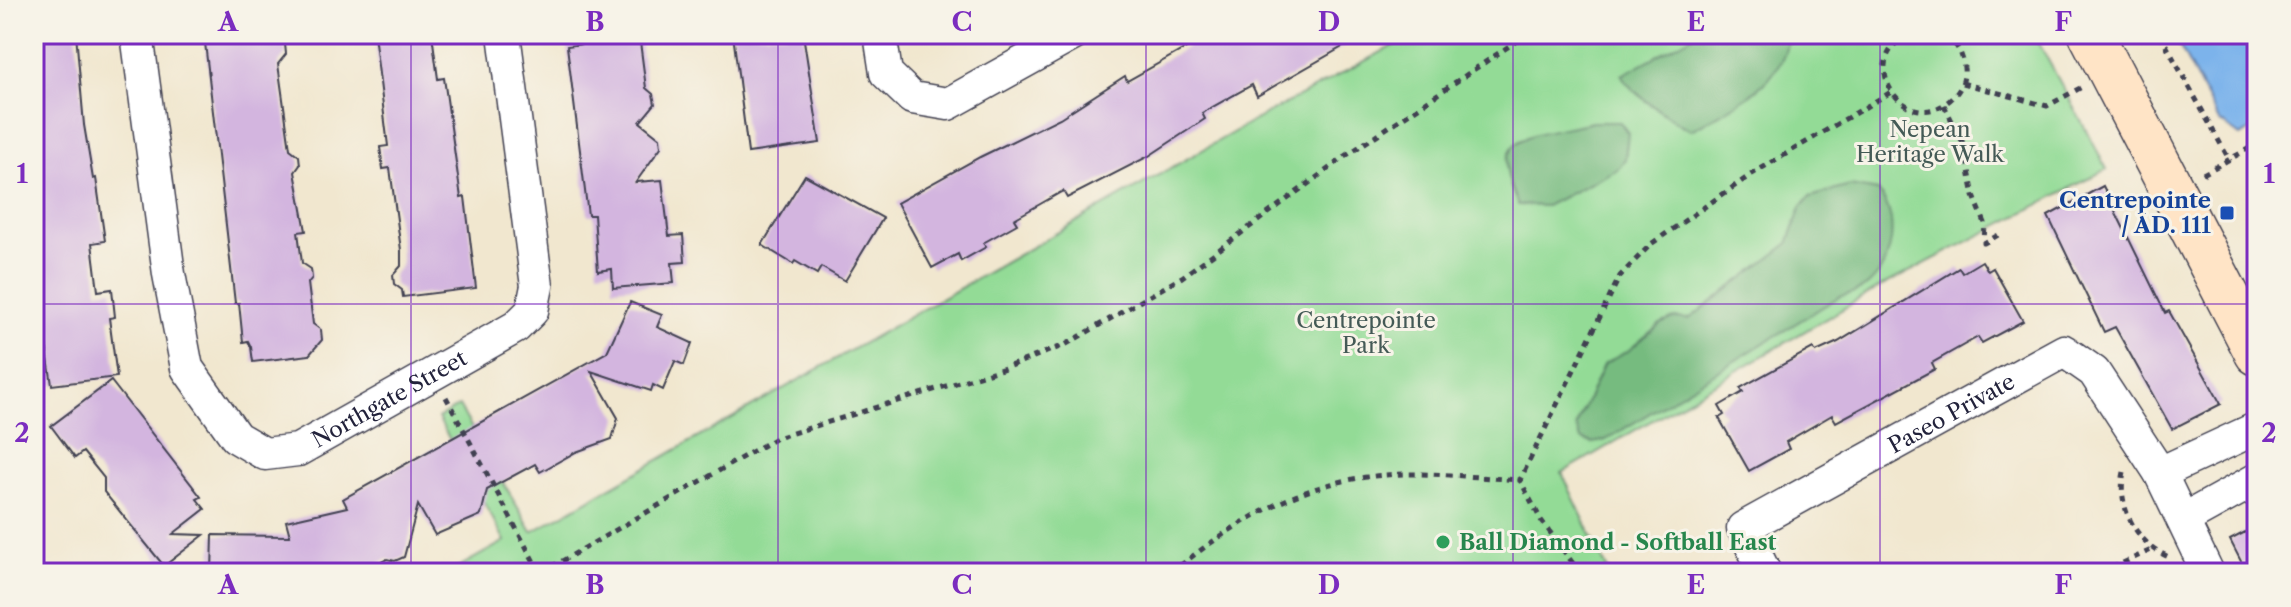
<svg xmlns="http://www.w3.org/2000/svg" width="2291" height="607" font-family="'Libre Caslon Text',serif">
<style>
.green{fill:#93db96;stroke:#5a7e68;stroke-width:2}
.forest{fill:#76bb7f;stroke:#4c6e5d;stroke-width:2}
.water{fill:#7cb3eb;stroke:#4f6a93;stroke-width:2}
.building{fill:#d3b5df}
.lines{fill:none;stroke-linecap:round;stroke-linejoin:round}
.street-casing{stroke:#414051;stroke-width:35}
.secondary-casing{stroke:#414051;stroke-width:47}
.path{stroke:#414051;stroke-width:5;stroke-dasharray:6 6;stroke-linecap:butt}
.street{stroke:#fff;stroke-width:32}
.secondary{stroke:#ffe4c6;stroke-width:44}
.grid{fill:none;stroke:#7b2cbf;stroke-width:2;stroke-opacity:0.55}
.transit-dot{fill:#1a4fb4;stroke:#f7f3e8;stroke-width:3}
.leisure-dot{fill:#2e9e5b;stroke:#f7f3e8;stroke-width:3}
.labels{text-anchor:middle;stroke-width:6;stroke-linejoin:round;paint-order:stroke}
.park-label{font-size:22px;fill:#445a56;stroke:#f7f3e8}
.transit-label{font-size:22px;font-weight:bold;fill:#164399;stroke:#f7f3e8;text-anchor:end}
.street-label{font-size:22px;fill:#22223b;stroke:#f7f3e8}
.leisure-label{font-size:22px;font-weight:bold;fill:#27864d;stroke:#f7f3e8;text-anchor:start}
.neatline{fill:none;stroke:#7b2cbf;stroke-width:3}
.grid-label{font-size:26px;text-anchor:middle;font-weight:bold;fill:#7b2cbf}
</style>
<rect width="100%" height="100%" fill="#f7f3e8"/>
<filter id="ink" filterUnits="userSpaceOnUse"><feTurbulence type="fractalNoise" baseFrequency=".0125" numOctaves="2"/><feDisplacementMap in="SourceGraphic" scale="16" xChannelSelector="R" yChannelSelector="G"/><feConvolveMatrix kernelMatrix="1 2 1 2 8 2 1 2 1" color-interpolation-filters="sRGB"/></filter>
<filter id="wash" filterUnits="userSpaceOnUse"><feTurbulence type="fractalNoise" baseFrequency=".006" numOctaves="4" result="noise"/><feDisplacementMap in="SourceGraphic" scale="32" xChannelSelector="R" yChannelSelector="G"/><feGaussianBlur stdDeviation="1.8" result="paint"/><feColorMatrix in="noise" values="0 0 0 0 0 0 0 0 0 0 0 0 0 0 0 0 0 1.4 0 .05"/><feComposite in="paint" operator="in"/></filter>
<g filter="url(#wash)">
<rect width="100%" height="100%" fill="#f1e7cf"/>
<path class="green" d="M1415,34H2034L2107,169L1884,285L1562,473L1609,573H448L505,541L438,418L459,406L532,532L1255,120Z"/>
<g class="forest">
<path d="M1696,34H1841L1836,43L1799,38L1787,43C1780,86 1726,110 1691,130C1674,122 1629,92 1622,75Z"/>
<path d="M1592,122H1620L1628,133L1625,159L1618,169L1546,206L1518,205C1483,130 1534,136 1592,122Z"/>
<path d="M1850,186L1878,191C1900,218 1894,262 1868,285C1861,291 1848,294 1839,297L1604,441L1592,443L1581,439L1576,426L1603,365L1629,350L1660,324L1674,318L1689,319L1788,244L1801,207L1810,197Z"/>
</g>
<path class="water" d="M2173,34H2257V127L2240,136L2219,121Z"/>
<g id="blocks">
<g class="building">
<path d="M34,34H76L84,125L93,179L96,178L105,241L92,243L98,291L112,289L115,317L109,318L117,377L52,385L43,324L34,325Z"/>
<path d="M204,34H277L278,40L285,44L286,54L278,64L290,149L299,156L300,165L295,172L306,231L298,232L302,263L311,269L312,278L308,283L313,324L321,330L322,340L309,355L253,362L251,347L248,341L243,342L239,303H235Z"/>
<path d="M374,34H432L438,79L444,78L461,198L465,197L476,288L403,297L402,290L394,284L393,275L401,266V250L390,168L383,169L380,147L388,146Z"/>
<path d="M582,34H639L646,88L653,94L655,104L640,122L660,138L661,147L636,182L662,180L669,236L683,235L685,262L672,263L674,283L613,288L612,269L598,271L594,215H588L567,46L583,44Z"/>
<path d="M733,34H803L820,143L748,153Z"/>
<path d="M1211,34H1365L1257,96L1252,85L1202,113L1205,119L1149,156L1067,198L1063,191L1014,219L1017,224L983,243L986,247L961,261L958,254L932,268L897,203L980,157L1060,118L1125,76L1127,81Z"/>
<path d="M805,175L883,218L845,281L821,267L817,274L795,261L793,264L762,245Z"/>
<path d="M2103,186L2165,313L2169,311L2221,404L2172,429L2115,327L2104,332L2048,216Z"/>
<path d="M1982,261L1988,271L1993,268L2023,321L1982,343L1978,337L1932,363L1935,369L1836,422L1832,415L1786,442L1789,449L1749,471L1719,418L1724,415L1719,406L1743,392L1740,388L1813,348L1816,352L1838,342L1959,268L1962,273Z"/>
<path d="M630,302L662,315L657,327L692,343L684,365L675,361L663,390L653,385L651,391L591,371L618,418L612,439L576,452L540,472L535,464L487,490L481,515L435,535L418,505L404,557L395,561L387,559L360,573H212L213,535L290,536L286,521L347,507L343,499L607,352Z"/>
<path d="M111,381L201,497L197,499L205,509L173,534L204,535L164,566L104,492V478L83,452L75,458L51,426Z"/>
<path d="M2257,526V573H2247L2230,540Z"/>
</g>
</g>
</g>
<g filter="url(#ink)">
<use href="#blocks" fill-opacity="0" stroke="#414051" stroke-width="2"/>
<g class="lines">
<defs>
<g id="street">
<path id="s1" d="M137,34L169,274L187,368L236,437L265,454L298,450L516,327L532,311L537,286L504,34"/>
<path d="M880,34L886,73L912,98L948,104L1074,34"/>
<path d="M2160,473L2257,428"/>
<path d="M2183,520L2257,479"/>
<path id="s2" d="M1765,573L1743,528L2064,351L2094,372L2160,473L2208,573"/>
</g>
<path id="secondary" d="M2091,34L2257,353"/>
</defs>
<use href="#street" class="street-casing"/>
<use href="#secondary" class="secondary-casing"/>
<g class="path">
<path d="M1908,34C1851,66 1912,142 1954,96C1962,88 1965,78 1964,68C1963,53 1955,40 1941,34"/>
<path d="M2160,34L2230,161"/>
<path d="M1962,83L2047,106L2082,87"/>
<path d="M1944,105L1964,145L1974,196L1985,223L1984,243L2002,233"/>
<path d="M2203,174L2257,144"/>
<path d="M446,397L540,573"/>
<path d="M2124,472C2116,507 2137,544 2169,557"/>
<path d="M541,573L776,438L1002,369L1065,345L1182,277L1347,155L1527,34"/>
<path d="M1171,573C1228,527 1293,486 1367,477C1417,470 1470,477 1520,480"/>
<path d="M1580,573L1541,520L1520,480L1620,276L1651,244L1752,174L1891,92"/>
<path d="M2101,573L2151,550"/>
</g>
<use href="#street" class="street"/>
<use href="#secondary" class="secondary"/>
</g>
</g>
<path class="grid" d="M411,34V573M778,34V573M1146,34V573M1513,34V573M1880,34V573M34,304H2257"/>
<rect class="transit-dot" x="2219" y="205" width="16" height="16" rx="4"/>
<circle class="leisure-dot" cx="1443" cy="542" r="8"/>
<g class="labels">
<g class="park-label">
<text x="1930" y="137">Nepean<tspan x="1930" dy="25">Heritage Walk</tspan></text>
<text x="1366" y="328">Centrepointe<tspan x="1366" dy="25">Park</tspan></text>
</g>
<g class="transit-label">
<text x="2211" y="208">Centrepointe<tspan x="2211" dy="25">/ AD. 111</tspan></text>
</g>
<g class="street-label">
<text dy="8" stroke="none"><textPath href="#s1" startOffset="594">Northgate Street</textPath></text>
<text dy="8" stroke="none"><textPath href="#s2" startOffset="288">Paseo Private</textPath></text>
</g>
<g class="leisure-label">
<text x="1459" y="550">Ball Diamond - Softball East</text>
</g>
</g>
<rect width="2291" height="607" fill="none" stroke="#f7f3e8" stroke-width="88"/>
<rect x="44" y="44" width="2203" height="519" class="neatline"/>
<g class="grid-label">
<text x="228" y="31">A</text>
<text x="595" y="31">B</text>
<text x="962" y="31">C</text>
<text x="1329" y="31">D</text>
<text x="1696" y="31">E</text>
<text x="2063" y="31">F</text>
<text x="22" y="183">1</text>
<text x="2269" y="183">1</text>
<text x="22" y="442">2</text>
<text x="2269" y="442">2</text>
<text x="228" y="594">A</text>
<text x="595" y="594">B</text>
<text x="962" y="594">C</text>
<text x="1329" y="594">D</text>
<text x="1696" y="594">E</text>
<text x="2063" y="594">F</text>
</g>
</svg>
